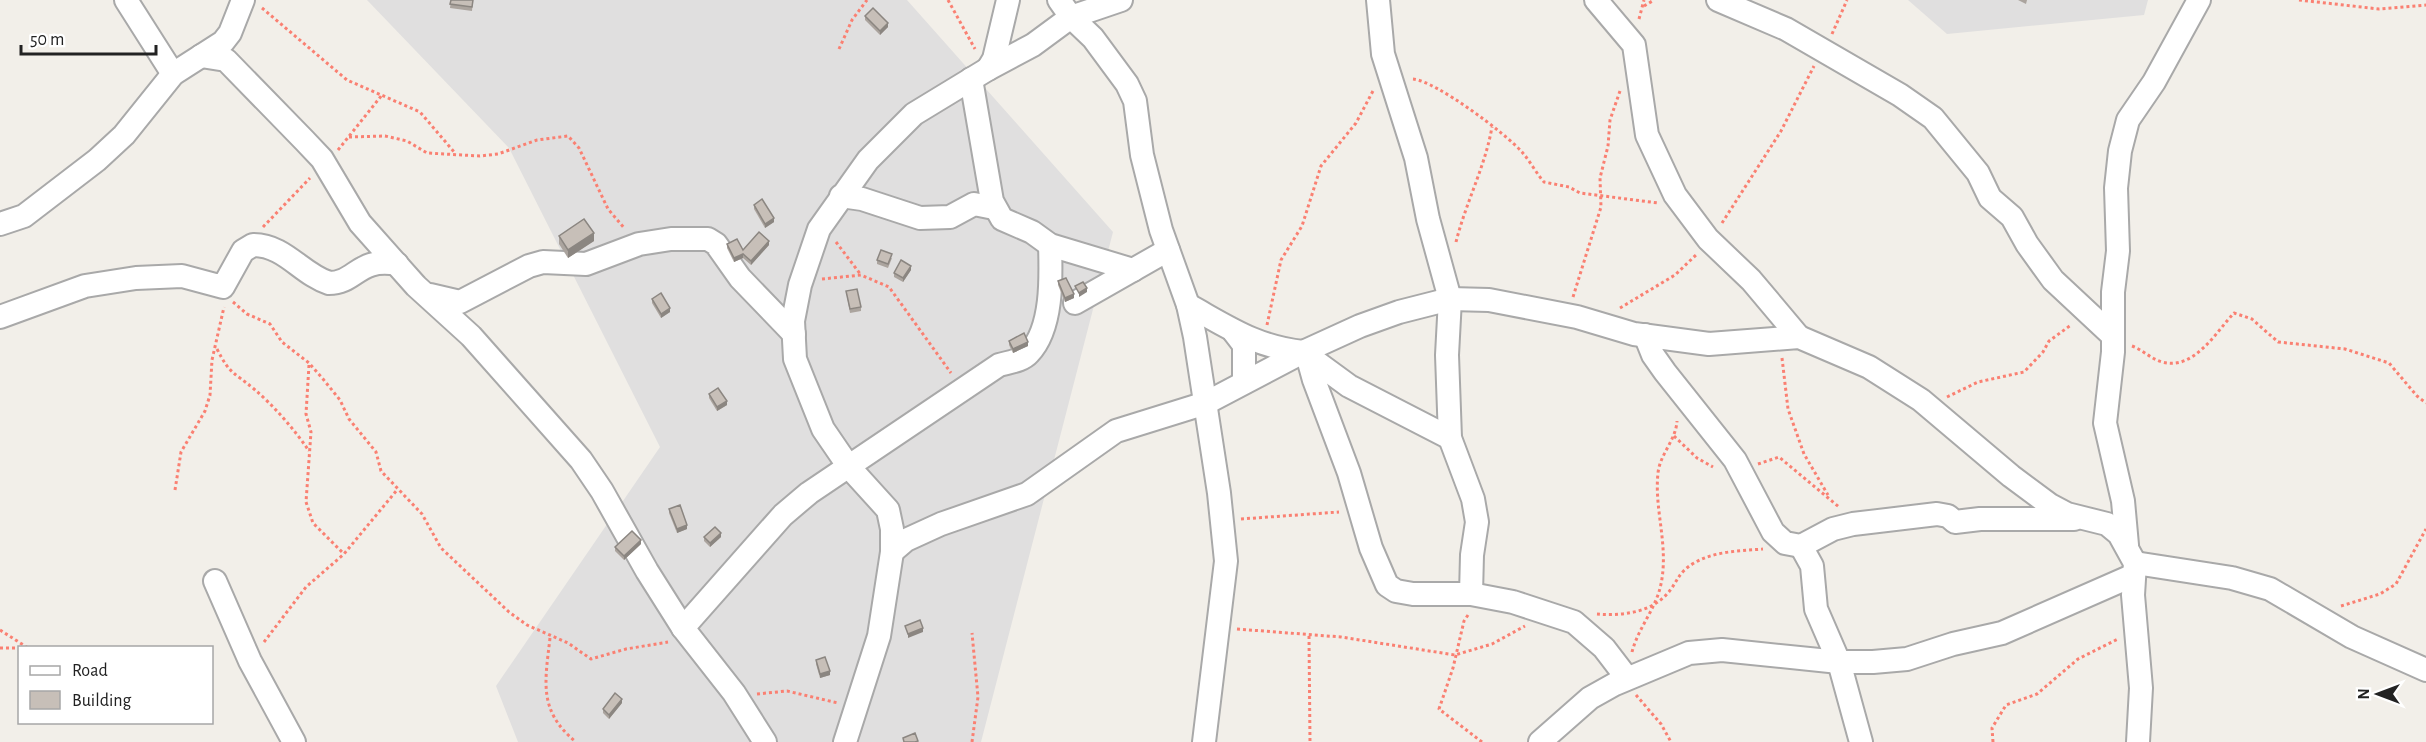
<svg xmlns="http://www.w3.org/2000/svg" width="2426" height="742" font-family="'Alegreya Sans',sans-serif">
<style>
.residential{fill:#e0dfdf}
.lines{fill:none;stroke-linecap:round;stroke-linejoin:round}
.minor-casing{stroke:#a9a9a9;stroke-width:26}
.path{stroke:#fa8072;stroke-width:3;stroke-dasharray:3 3;stroke-linecap:butt}
.minor{stroke:#fff;stroke-width:22}
.wall{fill:#aba49e}
.shaded-wall{fill:#8b8681}
.building{fill:#c7bfb8;stroke:#8b8681;stroke-width:1.5}
</style>
<rect width="100%" height="100%" fill="#f2efe9"/>
<g class="residential">
<path d="M367,0H907L1113,232L981,742H518L496,686L660,447L509,148Z"/>
<path d="M1908,0H2148L2144,15L1947,34Z"/>
</g>
<g class="lines">
<defs>
<g id="minor">
<path d="M126,0L173,74"/>
<path d="M1059,0L1071,17L1093,38L1127,84L1135,101L1142,155L1161,230L1188,305L1195,337L1219,493L1226,561L1204,742"/>
<path d="M1378,0L1383,54L1416,158L1428,219L1450,299L1447,355L1450,438L1473,499L1477,522L1472,555L1471,594"/>
<path d="M1596,0L1634,45L1647,135L1675,195L1708,239L1751,280L1799,337"/>
<path d="M1718,0L1786,29L1900,95L1933,118L1978,173L1990,198L2012,217L2027,244L2053,280L2113,336"/>
<path d="M201,56L226,60L304,140L322,159L360,223L416,286L471,336L581,460L602,491L647,571L683,628L734,693L765,742"/>
<path d="M988,69L994,59L1008,0"/>
<path d="M971,79L992,201L1002,219L1032,232L1050,245L1133,270"/>
<path d="M841,196L862,199L920,218L950,217L974,204L994,208"/>
<path d="M0,224L24,216L97,160L124,135L173,74L223,42L230,33L243,0"/>
<path d="M430,295L460,302L529,266L543,262L586,264L639,244L671,239H708L716,244L740,278L794,334"/>
<path d="M1075,303L1168,250"/>
<path d="M1188,305C1228,327 1256,347 1303,352"/>
<path d="M0,317L85,286L136,278L182,276L223,287L243,251L253,245C285,245 301,274 329,283C356,283 358,257 397,264"/>
<path d="M1234,332L1244,345V382"/>
<path d="M1645,335L1653,355L1665,372L1735,460L1773,532L1785,543L1801,546L1833,529L1853,524L1937,514L1948,516L1955,522L1980,519H2074"/>
<path d="M1306,351L1314,380L1349,473L1371,548L1387,585L1396,591L1413,594H1471L1513,602L1574,622L1604,648L1627,678"/>
<path d="M1308,356L1349,386L1450,438"/>
<path d="M2127,545L2123,501L2105,423L2113,352V292L2118,251L2116,188L2120,151L2128,120L2154,82L2199,0"/>
<path d="M1801,546L1812,566L1816,609L1839,662L1861,742"/>
<path d="M892,552L906,540L941,524L1027,494L1116,431L1206,403L1303,352L1360,326L1399,312L1450,299L1489,300L1577,317L1634,334L1709,344L1799,337L1869,367L1921,400L2011,476L2050,505L2067,514L2107,524L2119,534L2135,563L2133,595L2141,688L2138,742"/>
<path d="M2135,563L2232,578L2270,589L2352,637L2426,670"/>
<path d="M215,581L250,661L294,742"/>
<path d="M683,628L783,515L809,493L999,365C1009,362 1022,361 1029,353C1053,328 1051,276 1050,245"/>
<path d="M845,742L879,636L892,552V529L888,510L849,467L823,429L795,359L793,321L800,285L819,229L868,160L914,114L988,69L1033,45L1071,17L1121,0"/>
<path d="M1540,742L1590,698L1615,684L1689,653L1722,650L1839,662H1873L1907,659L1953,644L2002,633L2134,575"/>
</g>
</defs>
<use href="#minor" class="minor-casing"/>
<g class="path">
<path d="M948,0L975,49"/>
<path d="M2299,0L2379,9L2426,5"/>
<path d="M1644,6L1654,0"/>
<path d="M262,8L347,80L420,112L455,153"/>
<path d="M1639,19L1644,0"/>
<path d="M1832,34L1847,0"/>
<path d="M839,49L852,20L867,0"/>
<path d="M1413,79C1436,81 1505,133 1522,152C1530,161 1536,173 1544,182L1569,187L1580,193L1658,203"/>
<path d="M349,137L385,136L407,141L427,153L480,156L498,154L537,140L568,136L579,148L608,209L625,229"/>
<path d="M338,150L382,95"/>
<path d="M1722,223L1781,131L1814,66"/>
<path d="M263,227L310,178"/>
<path d="M836,242L861,275"/>
<path d="M1456,242C1466,202 1485,167 1492,127"/>
<path d="M822,279L861,275L889,287L951,373"/>
<path d="M1573,297L1601,207L1600,178L1608,146L1610,120L1620,91"/>
<path d="M233,302L247,314L270,324L282,342L309,363L323,379L340,400L349,419L376,452L381,471L422,514L441,548L509,612L527,625L568,643L591,659L626,649L668,642"/>
<path d="M1620,308L1675,275L1697,254"/>
<path d="M1267,325L1281,260L1302,226L1321,166L1356,123L1374,89"/>
<path d="M2132,346C2143,350 2151,359 2162,362C2194,371 2216,332 2234,313L2252,319L2278,342L2345,349L2389,363L2417,396L2426,403"/>
<path d="M217,349C230,375 234,372 254,389C273,405 295,430 309,451"/>
<path d="M1782,358L1788,409L1804,454L1828,495"/>
<path d="M309,365L306,414L311,432L306,502L313,523L344,554"/>
<path d="M1947,397L1978,382L2024,372L2043,352L2049,341L2071,325"/>
<path d="M1674,436L1697,458L1713,467"/>
<path d="M1758,464L1779,457L1839,507"/>
<path d="M175,490L181,452L205,411L210,395L212,360L224,307"/>
<path d="M1241,519L1339,512"/>
<path d="M2341,606L2380,594L2396,584L2426,529"/>
<path d="M1597,614C1621,616 1650,613 1667,594C1678,582 1677,573 1694,563C1715,551 1739,551 1763,549"/>
<path d="M1468,615L1464,621L1453,668L1439,709L1482,742"/>
<path d="M1237,629L1341,637L1455,655L1492,644L1525,626"/>
<path d="M0,630L28,648"/>
<path d="M1309,636L1310,742"/>
<path d="M550,638C545,682 538,711 576,742"/>
<path d="M264,642L306,587L344,554L397,490"/>
<path d="M0,648H20"/>
<path d="M1632,652C1638,628 1656,609 1661,584C1669,545 1654,510 1658,473C1660,454 1676,440 1677,421"/>
<path d="M757,694L787,691L838,703"/>
<path d="M1636,695L1661,724L1671,742"/>
<path d="M972,742L978,697L972,633"/>
<path d="M1993,742L1992,728L2006,705L2037,694L2078,659L2118,639"/>
</g>
<use href="#minor" class="minor"/>
</g>
<g class="wall">
<path d="M451,0H473L472,11L450,8Z"/>
<path d="M2018,0H2027L2026,4Z"/>
<path d="M865,16L888,27L880,35L865,20Z"/>
<path d="M754,205L774,222L765,228L754,209Z"/>
<path d="M559,236L594,241L568,258L559,244Z"/>
<path d="M727,244L743,250L769,245L751,265L743,258L734,262L727,248Z"/>
<path d="M892,258L888,268L877,264V260Z"/>
<path d="M911,270L903,282L894,277V273Z"/>
<path d="M1058,281L1074,298L1065,302L1058,285Z"/>
<path d="M846,291L861,307V311L850,313Z"/>
<path d="M652,299L670,312L661,318L652,303Z"/>
<path d="M1009,341L1028,346L1013,353L1009,345Z"/>
<path d="M709,394L727,405L717,411L709,398Z"/>
<path d="M669,509L687,529L677,533L669,513Z"/>
<path d="M704,537H721L710,547L704,541Z"/>
<path d="M641,544L624,560L615,551V547Z"/>
<path d="M816,660L830,675L820,678L816,664Z"/>
<path d="M622,703L609,719L603,713V709Z"/>
</g>
<g class="shaded-wall">
<path d="M888,23V27L880,35V31Z"/>
<path d="M774,218V222L765,228V224Z"/>
<path d="M594,233V241L568,258V250Z"/>
<path d="M769,241V245L751,265V261Z"/>
<path d="M743,254V258L734,262V258Z"/>
<path d="M911,266V270L903,282V278Z"/>
<path d="M1087,288V292L1079,297V293Z"/>
<path d="M1074,294V298L1065,302V298Z"/>
<path d="M670,308V312L661,318V314Z"/>
<path d="M1028,342V346L1013,353V349Z"/>
<path d="M727,401V405L717,411V407Z"/>
<path d="M687,525V529L677,533V529Z"/>
<path d="M721,533V537L710,547V543Z"/>
<path d="M641,540V544L624,560V556Z"/>
<path d="M923,628V632L908,638V634Z"/>
<path d="M830,671V675L820,678V674Z"/>
<path d="M622,699V703L609,719V715Z"/>
</g>
<g class="building">
<path d="M451,0H473L472,7L450,4Z"/>
<path d="M873,8L888,23L880,31L865,16Z"/>
<path d="M762,199L774,218L765,224L754,205Z"/>
<path d="M584,219L594,233L568,250L559,236Z"/>
<path d="M759,232L769,241L751,261L743,254L734,258L727,244L737,239L743,250Z"/>
<path d="M881,250L892,254L888,264L877,260Z"/>
<path d="M901,260L911,266L903,278L894,273Z"/>
<path d="M1066,278L1074,294L1065,298L1058,281Z"/>
<path d="M1083,282L1087,288L1079,293L1075,286Z"/>
<path d="M857,289L861,307L850,309L846,291Z"/>
<path d="M661,293L670,308L661,314L652,299Z"/>
<path d="M1024,333L1028,342L1013,349L1009,341Z"/>
<path d="M718,388L727,401L717,407L709,394Z"/>
<path d="M680,505L687,525L677,529L669,509Z"/>
<path d="M715,527L721,533L710,543L704,537Z"/>
<path d="M632,531L641,540L624,556L615,547Z"/>
<path d="M920,620L923,628L908,634L905,626Z"/>
<path d="M825,657L830,671L820,674L816,660Z"/>
<path d="M615,693L622,699L609,715L603,709Z"/>
<path d="M915,733L918,741L915,742H904L903,738Z"/>
</g>
<rect x="18" y="646" width="195" height="78" fill="#ffffff" stroke="#a7a7a7" stroke-width="1.5"/>
<rect x="30" y="666" width="30" height="9" fill="#ffffff" stroke="#a7a7a7" stroke-width="1.5"/>
<text x="72" y="676" font-size="18" fill="#222222">Road</text>
<rect x="30" y="691" width="30" height="18" fill="#c7bfb8" stroke="#a7a7a7" stroke-width="1.5"/>
<text x="72" y="706" font-size="18" fill="#222222">Building</text>
<g transform="translate(2378 694) rotate(270)" stroke="#ffffff" stroke-width="4.5" paint-order="stroke">
<path d="M0-4.5L10 22L0 15L-10 22Z" fill="#222222"/>
<text y="-9" font-size="16" font-weight="bold" text-anchor="middle" fill="#222222">N</text>
</g>
<path d="M21 45v9h135v-9" fill="none" stroke="#222222" stroke-width="3"/>
<text x="30" y="45" font-size="18" fill="#222222" stroke="#ffffff" stroke-width="4.5" paint-order="stroke">50 m</text>
</svg>
